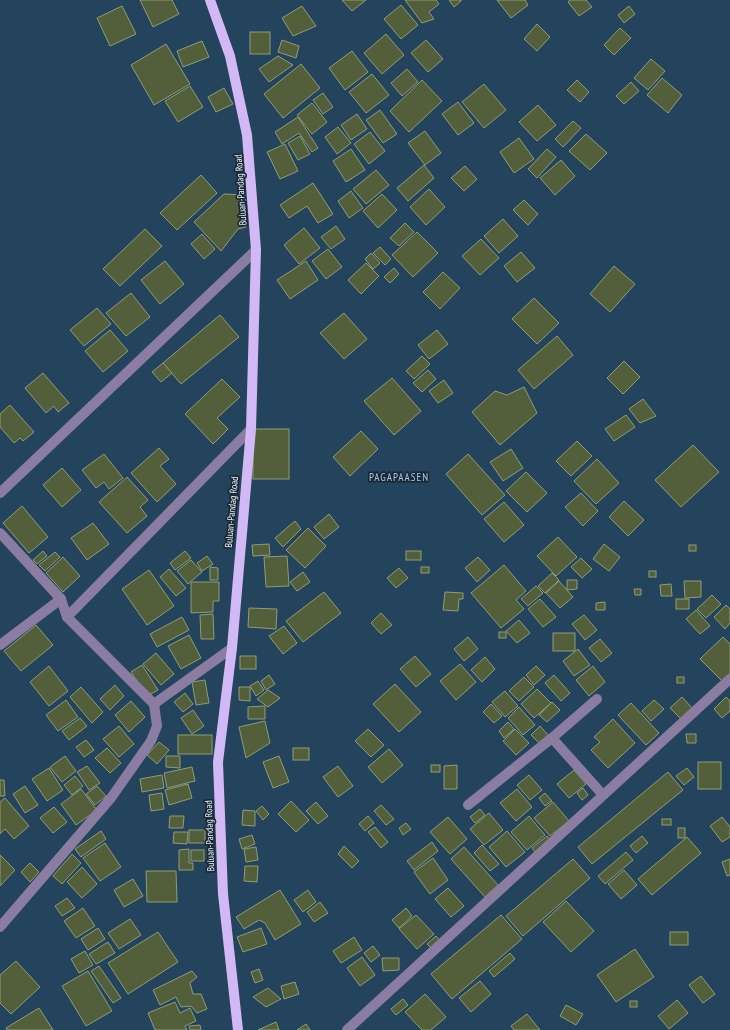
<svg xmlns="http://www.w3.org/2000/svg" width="730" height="1030" font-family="'PT Sans Narrow',sans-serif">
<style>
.building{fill:#535f3b;stroke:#8f9d76}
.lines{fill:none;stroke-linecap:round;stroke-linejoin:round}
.minor{stroke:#8b7ca1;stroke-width:10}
.major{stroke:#d2b8f5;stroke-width:10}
.labels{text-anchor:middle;stroke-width:3.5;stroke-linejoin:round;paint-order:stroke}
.street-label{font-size:10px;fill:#eaf5ff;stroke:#1b2935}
.neighbourhood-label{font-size:11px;letter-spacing:1px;fill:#a4c8e6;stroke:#1b2935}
</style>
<rect width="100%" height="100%" fill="#24445d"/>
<g class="building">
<path d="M140,0H172L179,14L153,27Z"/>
<path d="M342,0H366L352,11Z"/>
<path d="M405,0H436L439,4L429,12L434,19L422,23Z"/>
<path d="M449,0H461V1L454,7Z"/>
<path d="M497,0H525L528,5L511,18Z"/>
<path d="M570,0H586L592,7L579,16L568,2Z"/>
<path d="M401,5L418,25L401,39L384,19Z"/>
<path d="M122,6L136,34L110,46L97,18Z"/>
<path d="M302,6L316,26L293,36L282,18Z"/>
<path d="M629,6L635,14L624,23L618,15Z"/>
<path d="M537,24L550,37L537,51L524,39Z"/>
<path d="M620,28L631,38L614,55L604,45Z"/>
<rect x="250" y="32" width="20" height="22"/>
<path d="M386,34L404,55L382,74L364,53Z"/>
<path d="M282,40L299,46L296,58L278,52Z"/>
<path d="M426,40L443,59L428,72L411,53Z"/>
<path d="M202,41L209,57L183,67L177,51Z"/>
<path d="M166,44L190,84L154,105L131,65Z"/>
<path d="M352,51L368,72L345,90L329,68Z"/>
<path d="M278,56L293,65L269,82L259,69Z"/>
<path d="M651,59L665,71L648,90L634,78Z"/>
<path d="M301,64L320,88L283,118L264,94Z"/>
<path d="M407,69L418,82L402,96L391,83Z"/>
<path d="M372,74L389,95L366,113L349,92Z"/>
<path d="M662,78L682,95L668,113L647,95Z"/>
<path d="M422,80L442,101L409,132L390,111Z"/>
<path d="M577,80L589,92L580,102L567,90Z"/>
<path d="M631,82L639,91L624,104L616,96Z"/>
<path d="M484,84L506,110L484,128L462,102Z"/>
<path d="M190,86L203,107L178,122L165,101Z"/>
<path d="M224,88L233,104L216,112L208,97Z"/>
<path d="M323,93L333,107L323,114L313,100Z"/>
<path d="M458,102L474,123L458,135L442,114Z"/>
<path d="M312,103L327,122L312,134L297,115Z"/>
<path d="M538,105L556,125L537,141L519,122Z"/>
<path d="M380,110L397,134L383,143L366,120Z"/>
<path d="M357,114L367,129L351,140L341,125Z"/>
<path d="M298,117L318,148L312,152L299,133L282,144L275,132Z"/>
<path d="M573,121L581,128L563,147L555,139Z"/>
<path d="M338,127L351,143L337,154L325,137Z"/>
<path d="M425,131L441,153L425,165L408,143Z"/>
<path d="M370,132L385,151L369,164L354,144Z"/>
<path d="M586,134L607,153L590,170L569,151Z"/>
<path d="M300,136L310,154L298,160L288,143Z"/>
<path d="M519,138L534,159L514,173L500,152Z"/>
<path d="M285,144L298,171L280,179L267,152Z"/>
<path d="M351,149L365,170L346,182L333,161Z"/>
<path d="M547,149L556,157L537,178L528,169Z"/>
<path d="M561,160L575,176L555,195L540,178Z"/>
<path d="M424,165L434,178L408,201L397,188Z"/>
<path d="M465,166L477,179L464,191L451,178Z"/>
<path d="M376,170L389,185L366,204L353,189Z"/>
<path d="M201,175L217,193L177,230L160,213Z"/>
<path d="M313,183L333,214L318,223L307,206L289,218L280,205Z"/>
<path d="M429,189L445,207L426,225L410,207Z"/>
<path d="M351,191L363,208L349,218L338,201Z"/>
<path d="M224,194L245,195L246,227L238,229L221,251L194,222Z"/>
<path d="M382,194L397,210L378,228L363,211Z"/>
<path d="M524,200L538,214L528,225L513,210Z"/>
<path d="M503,219L518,236L499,253L484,236Z"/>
<path d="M405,223L414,232L399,246L390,238Z"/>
<path d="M336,226L345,239L331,249L321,237Z"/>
<path d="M304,228L320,248L299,264L284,245Z"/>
<path d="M145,229L162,246L120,286L103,269Z"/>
<path d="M417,232L438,253L413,277L392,255Z"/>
<path d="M202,234L215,249L204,259L191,244Z"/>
<path d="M481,239L499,258L480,275L462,256Z"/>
<path d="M380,247L391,259L385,265L373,253Z"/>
<path d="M328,249L342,267L326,279L312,261Z"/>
<path d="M521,252L535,268L517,282L504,266Z"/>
<path d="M371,253L380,263L373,269L365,259Z"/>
<path d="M165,261L184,284L160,304L141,280Z"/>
<path d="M306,261L318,280L290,299L277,280Z"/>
<path d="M366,263L379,276L361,294L348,280Z"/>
<path d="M614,266L635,284L610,312L590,294Z"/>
<path d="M394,268L399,274L390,283L384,277Z"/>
<path d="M443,272L460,288L440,309L423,292Z"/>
<path d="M131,293L150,317L126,336L106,313Z"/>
<path d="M534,298L559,323L537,344L512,319Z"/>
<path d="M97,308L111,324L84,346L70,330Z"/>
<path d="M344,313L367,339L344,359L320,333Z"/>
<path d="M220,315L239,337L181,384L163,363Z"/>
<path d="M110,330L128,351L103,372L85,351Z"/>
<path d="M437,330L448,344L429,359L418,345Z"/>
<path d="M557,336L573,355L534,389L518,370Z"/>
<path d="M422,356L430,364L414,379L406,371Z"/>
<path d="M624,361L640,377L623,394L607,378Z"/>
<path d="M163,363L172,373L161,382L152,372Z"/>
<path d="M428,370L436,379L422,392L413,383Z"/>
<path d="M43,373L69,403L58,412L54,406L46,413L25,388Z"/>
<path d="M392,378L421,411L394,435L364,401Z"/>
<path d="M222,379L240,397L217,418L228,429L213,444L185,414Z"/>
<path d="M444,380L453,393L438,403L429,391Z"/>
<path d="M524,387L537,413L500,445L472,412L495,391L507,395Z"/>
<path d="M643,399L656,416L640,423L629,409Z"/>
<path d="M10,405L34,432L23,441L20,438L14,443L0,427V414Z"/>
<path d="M626,415L635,427L614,441L605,429Z"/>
<rect x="253" y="429" width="36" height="50"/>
<path d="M361,431L378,449L350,476L333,457Z"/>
<path d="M577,441L592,456L571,476L556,461Z"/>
<path d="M693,445L719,472L681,507L655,480Z"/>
<path d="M159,448L169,459L160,466L176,484L157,502L131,473Z"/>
<path d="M511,449L523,468L503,481L490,462Z"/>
<path d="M104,454L123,478L109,489L104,482L96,488L82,470Z"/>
<path d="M468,454L505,495L482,515L446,474Z"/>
<path d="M597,459L619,483L596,504L574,481Z"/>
<path d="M62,468L81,490L62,507L43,485Z"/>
<path d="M526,472L547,493L527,512L506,491Z"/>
<path d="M127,477L148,500L140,507L147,516L127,533L99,502Z"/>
<path d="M581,493L598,511L583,526L565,507Z"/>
<path d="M624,501L644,520L628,536L609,517Z"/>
<path d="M504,502L524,525L504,542L484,519Z"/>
<path d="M22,506L48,537L29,553L3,523Z"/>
<path d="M329,514L339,527L324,539L314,527Z"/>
<path d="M295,521L301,529L283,547L275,538Z"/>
<path d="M93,523L109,544L87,560L71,538Z"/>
<path d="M308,528L326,546L305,568L286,550Z"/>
<path d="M558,537L577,557L556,576L537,556Z"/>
<path d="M269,544L270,555L253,556L252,545Z"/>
<path d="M604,544L620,557L609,571L593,559Z"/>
<rect x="689" y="545" width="7" height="6"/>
<path d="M43,551L47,556L37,564L33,560Z"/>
<path d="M185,551L191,558L175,570L170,563Z"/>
<rect x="406" y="551" width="15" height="9"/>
<path d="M55,552L60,557L45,571L39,565Z"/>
<path d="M207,556L213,564L202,571L197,563Z"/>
<path d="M287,556L289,586L266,587L264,557Z"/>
<path d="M63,557L80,576L63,592L46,573Z"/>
<path d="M478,557L490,570L477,582L465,568Z"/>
<path d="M581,558L592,569L582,578L571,567Z"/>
<path d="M191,560L202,572L188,584L177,571Z"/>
<path d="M504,565L526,591L516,600L524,609L501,628L471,593Z"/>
<path d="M210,567L218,568V580H210Z"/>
<rect x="421" y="567" width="8" height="6"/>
<path d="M399,568L408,578L396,588L387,578Z"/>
<path d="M169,569L186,588L176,596L160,577Z"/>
<path d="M149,570L174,606L147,625L122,589Z"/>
<rect x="649" y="571" width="7" height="6"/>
<path d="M303,572L310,582L297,591L290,582Z"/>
<path d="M552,573L559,580L545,593L538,586Z"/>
<path d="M567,580H577V589L567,590Z"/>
<path d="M559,581L573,597L560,608L546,593Z"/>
<path d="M684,581H701V597L685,598Z"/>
<path d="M191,582H219V601H213V612L191,613Z"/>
<path d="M671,584L672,596H661L660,585Z"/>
<path d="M536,586L543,593L528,606L521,599Z"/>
<path d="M634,589H641V595H635Z"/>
<path d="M324,592L341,613L303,642L286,621Z"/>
<path d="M445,592L463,593V599H459L458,611L443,610Z"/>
<path d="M712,595L721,604L706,618L697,609Z"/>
<path d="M540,599L556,617L543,627L528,609Z"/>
<rect x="676" y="599" width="13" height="10"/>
<path d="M605,602V610H596V603Z"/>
<path d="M726,605L730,609V623L725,629L714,617Z"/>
<path d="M249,608L277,609L276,629L248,627Z"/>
<path d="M696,610L710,626L700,634L686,619Z"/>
<path d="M381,613L392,625L381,634L371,623Z"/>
<path d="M213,614L214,639H201L200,615Z"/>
<path d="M584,615L597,630L585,640L572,624Z"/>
<path d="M182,617L189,630L157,647L150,634Z"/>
<path d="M519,620L530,633L517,643L506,631Z"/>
<path d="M36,625L53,645L21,671L4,651Z"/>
<path d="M284,626L297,643L283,654L269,636Z"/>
<rect x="499" y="632" width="7" height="6"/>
<rect x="553" y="633" width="22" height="18"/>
<path d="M189,635L201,658L181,669L168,646Z"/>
<path d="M468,637L478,649L464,661L454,649Z"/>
<path d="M723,637L730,644V674L722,681L700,659Z"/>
<path d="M600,639L612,653L601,662L589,648Z"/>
<path d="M578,649L590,665L574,676L563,661Z"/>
<path d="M156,653L174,674L161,685L143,664Z"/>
<rect x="240" y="656" width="16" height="13"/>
<path d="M415,656L431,674L416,687L400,669Z"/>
<path d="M485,657L495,669L482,682L471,670Z"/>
<path d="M460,664L476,682L456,700L440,681Z"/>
<path d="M142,665L158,690L147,696L131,672Z"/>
<path d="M49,666L68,691L49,706L30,682Z"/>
<path d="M536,666L545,675L534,685L526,675Z"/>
<path d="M593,666L605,682L589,696L576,680Z"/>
<path d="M269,675L275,684L266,690L261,681Z"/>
<path d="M554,675L570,693L561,701L545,683Z"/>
<path d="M524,677L534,687L519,701L509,691Z"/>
<rect x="677" y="677" width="7" height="6"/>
<path d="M205,680L209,703L196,705L192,682Z"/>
<path d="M258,681L264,690L256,696L250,686Z"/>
<path d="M395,684L421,712L399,732L373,704Z"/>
<path d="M115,685L124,696L110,710L100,699Z"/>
<path d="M81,687L103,712L92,723L70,697Z"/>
<path d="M239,687H250V701L239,700Z"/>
<path d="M537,689L551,703L534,718L521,704Z"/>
<path d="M268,690L280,698L268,707L257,699Z"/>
<path d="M505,691L518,706L505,717L492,702Z"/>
<path d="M185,693L193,704L183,712L174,702Z"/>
<path d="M682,697L693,709L682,720L670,708Z"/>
<path d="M726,697L730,701V711L722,718L714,709Z"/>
<path d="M66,700L78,717L58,731L46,715Z"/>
<path d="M654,700L664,709L651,721L642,711Z"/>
<path d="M131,701L145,717L129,732L115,715Z"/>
<path d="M552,702L560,710L547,722L539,715Z"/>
<path d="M631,703L659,733L646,745L618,715Z"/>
<path d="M491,704L502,716L494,723L483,712Z"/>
<path d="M265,706V719H248V707Z"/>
<path d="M519,707L535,725L523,735L508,718Z"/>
<path d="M193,710L204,726L192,734L181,718Z"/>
<path d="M80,718L87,726L69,740L62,731Z"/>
<path d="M613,719L635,743L608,768L591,750L600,742L594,737Z"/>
<path d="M265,721L270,743L246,758L239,727Z"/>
<path d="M508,722L514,729L504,738L499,731Z"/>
<path d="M119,726L134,744L119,757L103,739Z"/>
<path d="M540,726L548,735L539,743L531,735Z"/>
<path d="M368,729L384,745L371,757L355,741Z"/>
<path d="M515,729L529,743L516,755L503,741Z"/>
<path d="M686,734H696V743H687Z"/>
<rect x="178" y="735" width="34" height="19"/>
<path d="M86,740L94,750L84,757L76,747Z"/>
<path d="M159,742L169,750L157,764L147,755Z"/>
<path d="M107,748L121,763L110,773L95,758Z"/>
<rect x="293" y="748" width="16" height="12"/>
<path d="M389,749L403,765L382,783L368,767Z"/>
<path d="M65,756L76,771L62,782L50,767Z"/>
<path d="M166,756H180V768L166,767Z"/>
<path d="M279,756L289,782L273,788L263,762Z"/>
<rect x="698" y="762" width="23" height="27"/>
<rect x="431" y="765" width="9" height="7"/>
<path d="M457,765V789H444V766Z"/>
<path d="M87,766L100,783L89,790L77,772Z"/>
<path d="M338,766L353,786L338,797L323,777Z"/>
<path d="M192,767L195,781L167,788L164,773Z"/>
<path d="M49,768L63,790L47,801L32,779Z"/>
<path d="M687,768L694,777L684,785L676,776Z"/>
<path d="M574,770L586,784L569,798L557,784Z"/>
<path d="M668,772L683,790L592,864L578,847Z"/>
<path d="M162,775L164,788L142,792L140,779Z"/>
<path d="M529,775L542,790L530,800L517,785Z"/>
<path d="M75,776L83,786L72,795L64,785Z"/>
<path d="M0,780H4L5,796H0Z"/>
<path d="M188,784L192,798L169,805L165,790Z"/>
<path d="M25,786L38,805L25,813L13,794Z"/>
<path d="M97,786L106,796L95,805L86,794Z"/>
<path d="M583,788L588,795L582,800L577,793Z"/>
<path d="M81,789L97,810L76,825L61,804Z"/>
<path d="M517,789L532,807L516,821L500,803Z"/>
<path d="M162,793L164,809L151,811L149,795Z"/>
<path d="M545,793L552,801L545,806L539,798Z"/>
<path d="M5,798L29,826L14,839L5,829L0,834V802Z"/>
<path d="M291,801L309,820L296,832L278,814Z"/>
<path d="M316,802L328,816L318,824L306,811Z"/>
<path d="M553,802L569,821L550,836L534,818Z"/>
<path d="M381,805L394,819L386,825L374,811Z"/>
<path d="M262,806L269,814L263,820L256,811Z"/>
<path d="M54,807L67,822L53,833L40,818Z"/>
<path d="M480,809L485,815L475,823L470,817Z"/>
<path d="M243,810L255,811V826L242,825Z"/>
<path d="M489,813L503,830L484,845L470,829Z"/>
<path d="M170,816H184L183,828H169Z"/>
<path d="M368,816L374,823L365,831L359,824Z"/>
<path d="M529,816L545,835L527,850L511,832Z"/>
<path d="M448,817L467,839L450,854L430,832Z"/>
<path d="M722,817L730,827V837L722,842L710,826Z"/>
<rect x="662" y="819" width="9" height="6"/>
<path d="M406,823L411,829L403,835L399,828Z"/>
<path d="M375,827L388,842L381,848L368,832Z"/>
<rect x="678" y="828" width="7" height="10"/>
<rect x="189" y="830" width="16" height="13"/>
<path d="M101,831L106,839L81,857L75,849Z"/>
<path d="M507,831L525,852L506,867L489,847Z"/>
<path d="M174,832H188L187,844L173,843Z"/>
<path d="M252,835L255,844L242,849L239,839Z"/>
<path d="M547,836L551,841L536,853L532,848Z"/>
<path d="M642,836L648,843L636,853L630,846Z"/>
<path d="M687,837L701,853L652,895L638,879Z"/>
<path d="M432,842L438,851L414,870L407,861Z"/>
<path d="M105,843L121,867L100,881L83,858Z"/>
<path d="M482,845L499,864L490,871L474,853Z"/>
<path d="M344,846L359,861L352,868L338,854Z"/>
<path d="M256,847L258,860L246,862L244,849Z"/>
<path d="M464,847L498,885L485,897L451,859Z"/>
<path d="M189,849V863H193V870H179V850Z"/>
<rect x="191" y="850" width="13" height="11"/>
<path d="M626,852L633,860L605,884L598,876Z"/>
<path d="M72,854L81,863L62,884L53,876Z"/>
<path d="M0,855L15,870L0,886Z"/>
<path d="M433,858L448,880L430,894L414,872Z"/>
<path d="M573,859L590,878L523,936L506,916Z"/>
<path d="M730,859V875L727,876L722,862Z"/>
<path d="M30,863L39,872L30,882L21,872Z"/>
<path d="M245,866H258L257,882L244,881Z"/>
<path d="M82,867L97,884L82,898L67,882Z"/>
<path d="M624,870L637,885L621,899L608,884Z"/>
<path d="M146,871H176L177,902H147Z"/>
<path d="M133,879L143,896L124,907L114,890Z"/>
<path d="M448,888L464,906L451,917L435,899Z"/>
<path d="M280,890L301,924L275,940L265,923L259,920L244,929L236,917Z"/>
<path d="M308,890L316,902L303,912L294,900Z"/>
<path d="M67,898L75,908L62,916L55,906Z"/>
<path d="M566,901L594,931L571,952L543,922Z"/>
<path d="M320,902L328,913L314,922L307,912Z"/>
<path d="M83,908L95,926L76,938L64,921Z"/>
<path d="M406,908L412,916L399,928L392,920Z"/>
<path d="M416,915L434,934L417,949L399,929Z"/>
<path d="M501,915L522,939L452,999L431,974Z"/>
<path d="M130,919L141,935L119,949L108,933Z"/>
<path d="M98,928L105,939L88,950L81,939Z"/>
<path d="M261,928L267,944L243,952L237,937Z"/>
<path d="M158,932L178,962L128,994L108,963Z"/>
<rect x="670" y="932" width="18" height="13"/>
<path d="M436,936L441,942L433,950L427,944Z"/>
<path d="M354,937L362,950L341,963L333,951Z"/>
<path d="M108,942L115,953L96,964L89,954Z"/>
<path d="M373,946L380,955L371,962L364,953Z"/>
<path d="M635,949L654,977L616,1002L597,975Z"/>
<path d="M85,951L93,965L79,973L71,959Z"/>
<path d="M510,953L515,959L494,977L489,971Z"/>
<path d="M362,957L375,975L360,986L347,968Z"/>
<path d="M382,958H399V970L383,971Z"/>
<path d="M16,961L40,987L11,1014L0,1003V975Z"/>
<path d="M99,966L121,998L113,1003L91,971Z"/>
<path d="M259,969L263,980L255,983L251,972Z"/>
<path d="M88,971L112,1011L86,1026L62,986Z"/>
<path d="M192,971L197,977L190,983L193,994H201L207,1009L197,1013L191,1006L181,1007L176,997L160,1005L153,990Z"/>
<path d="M701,976L715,994L703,1003L689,985Z"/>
<path d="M480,981L491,994L471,1012L459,998Z"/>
<path d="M295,982L299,994L284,999L281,986Z"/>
<path d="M268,988L281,999L266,1007L253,997Z"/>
<path d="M425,994L446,1017L431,1030H422L405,1012Z"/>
<path d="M403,999L408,1005L396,1015L391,1009Z"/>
<path d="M677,1000L688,1013L669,1029L658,1016Z"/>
<rect x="630" y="1001" width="7" height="6"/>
<path d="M175,1002L180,1013L190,1008L196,1021L185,1026L187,1030H155L148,1013Z"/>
<path d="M566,1005L583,1014L576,1025L560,1016Z"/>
<path d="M39,1008L53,1030H7L6,1028Z"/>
<path d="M527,1014L540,1030H514L511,1026Z"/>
<path d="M276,1022L279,1030H258Z"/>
<path d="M306,1024L310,1030H297Z"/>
<path d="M200,1025L201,1030H190L189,1026Z"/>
</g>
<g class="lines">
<g class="minor">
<path d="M0,493L256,250"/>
<path d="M0,533L61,599L67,617L154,704L232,648"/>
<path d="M67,617L251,429"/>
<path d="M0,645L61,599"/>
<path d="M552,738L603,795"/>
<path d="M468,805L552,738L597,699"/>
<path d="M0,927L111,798L151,741L157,726L154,704"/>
<path d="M347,1030L730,679"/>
</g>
<path class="major" d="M210,0L230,56L247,135L256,250L251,429L232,648L218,762L223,894L238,1030"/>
</g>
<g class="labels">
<g class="street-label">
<text transform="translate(240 190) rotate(-94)" y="4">Buluan-Pandag Road</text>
<text transform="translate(231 512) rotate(-85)" y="4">Buluan-Pandag Road</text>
<text transform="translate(209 836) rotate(-92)" y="4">Buluan-Pandag Road</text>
</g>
<g class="neighbourhood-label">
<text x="399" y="481">PAGAPAASEN</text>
</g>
</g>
</svg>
